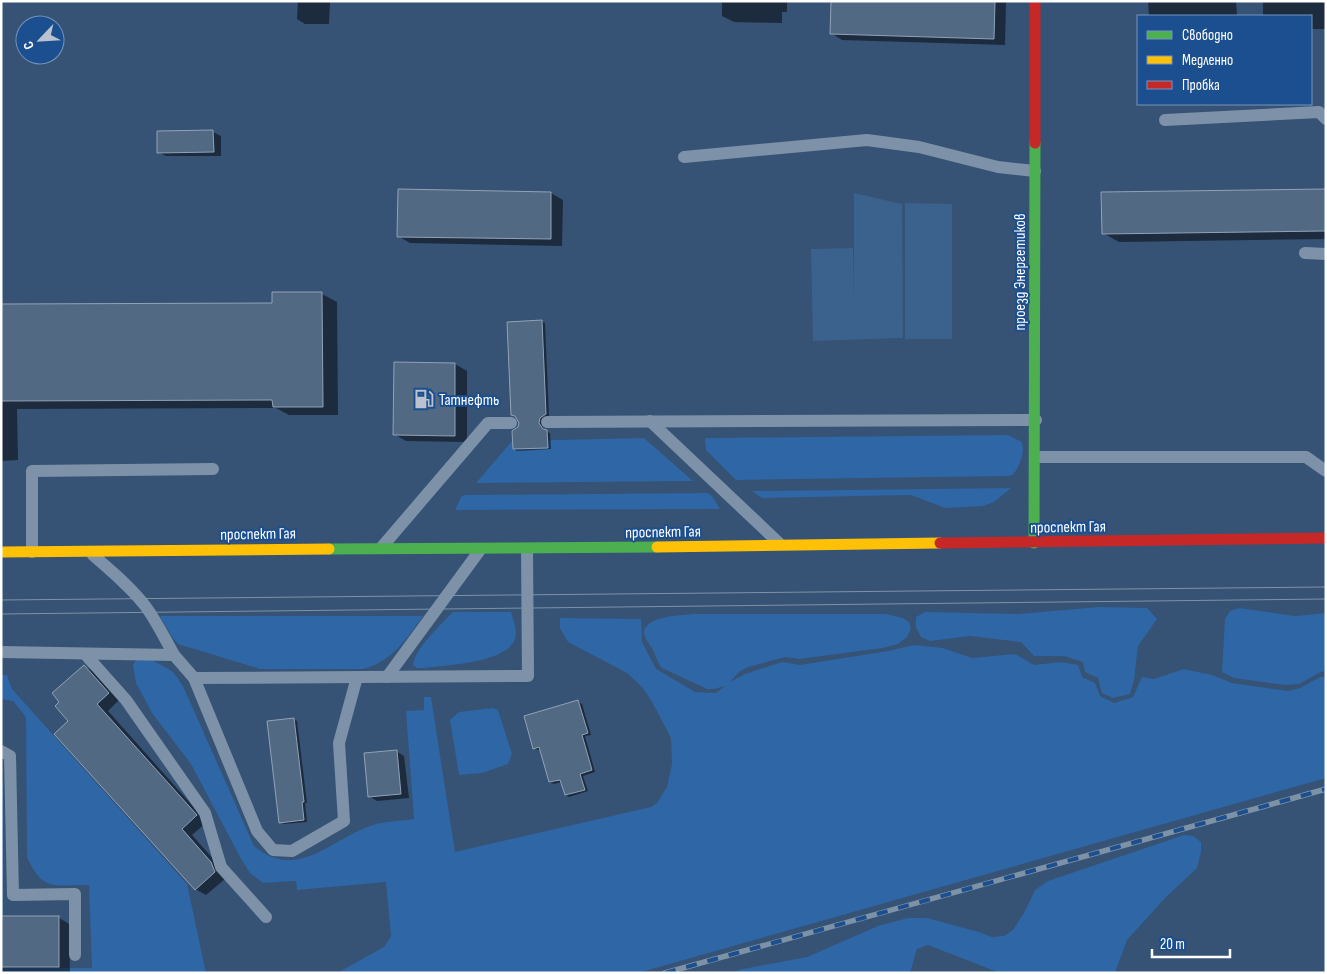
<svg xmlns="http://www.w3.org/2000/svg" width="1327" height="974" font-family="'Sofia Sans Condensed',sans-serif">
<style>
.green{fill:#2f66a5}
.water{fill:#3b618d}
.shadow{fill:#0007}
.building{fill:#526984;stroke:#92a2b6}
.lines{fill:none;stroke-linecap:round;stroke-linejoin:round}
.lane{stroke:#7d92a8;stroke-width:12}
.fast{stroke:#4caf50;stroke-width:11}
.slow{stroke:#ffc107;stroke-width:11}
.jam{stroke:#c62828;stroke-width:11}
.tram{stroke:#7e92a7;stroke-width:1}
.rail-casing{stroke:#7e92a7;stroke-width:5.5}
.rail{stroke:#1b4f8f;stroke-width:4;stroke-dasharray:11;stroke-linecap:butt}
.labels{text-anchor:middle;stroke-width:4;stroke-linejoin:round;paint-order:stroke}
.street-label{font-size:16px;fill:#fff;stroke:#1b4f8f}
.poi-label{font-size:16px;fill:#fff;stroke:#1b4f8f;text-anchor:start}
</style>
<rect width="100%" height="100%" fill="#365274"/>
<g class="green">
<path d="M1008,435L1022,442C1025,453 1020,465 1013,475L1007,476L736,480L706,450L705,438Z"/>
<path d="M644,438L693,481L476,483L512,441Z"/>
<path d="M1011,488L994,502L983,506L945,508L911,495L762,498L752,491Z"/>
<path d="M708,493L712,496L720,509L455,510L461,497L464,495Z"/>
<path d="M1099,607L1147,608L1157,619L1138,646L1134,680L1130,694L1113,698L1102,693L1098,678L1085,672L1083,662L1064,656H1034L1021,642L970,636L930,641L921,637L916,627V617L925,612L1018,614Z"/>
<path d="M1239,608L1295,616L1326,613V671L1321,672L1299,684L1285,685L1234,678L1222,672L1225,619L1230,611Z"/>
<path d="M453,612H511C513,620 518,630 515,639C507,663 446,665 424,668H417L413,665C413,651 443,622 453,612Z"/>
<path d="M694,614H886L903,618L909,622L911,629L907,637L898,644L883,648L799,659L785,657L748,667L740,671L730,682L745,674L782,662L800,665L888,651L914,645L943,648L972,658L1015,654L1034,665L1061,662L1078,665L1082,677L1095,683L1100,696L1114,703L1133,697L1142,677L1154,679L1184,669L1212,675L1232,683L1288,691L1300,688L1320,677H1326V778L638,973H337L384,947L391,936L386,882L297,890L296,881L263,883L250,873L240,857L191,764L152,713L136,683L133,665L136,660L150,659L167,668L174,673L183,686L254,846C298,883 332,837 376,824C388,821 402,821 414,819L406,711L424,710V697H431L455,852L651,807L657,803L667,787L672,764L671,738L651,700L642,687L627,673L568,642L560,628V618L641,619L642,642L656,669L695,692L716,693L725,686L714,689H707L662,668C657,662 656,656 653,650C650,645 644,638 644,632C646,616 681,615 694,614Z"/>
<path d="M160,616H423C407,639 391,662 363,669H260L178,644L172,637Z"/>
<path d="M1,675H7L12,689L187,884L206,973H1V968H92L89,885C55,884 44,894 27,857L26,717L13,701L1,699Z"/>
<path d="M493,708L498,710L512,754L508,764L482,773L459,775L450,720L459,712Z"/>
<path d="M1,779L3,783V915H1Z"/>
<path d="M1184,835L1193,836L1201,842V852L1197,868L1166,897L1127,940L1115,973H1000L928,945L917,949L910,973H734L738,970L807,957L878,926L908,918H927L979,932L992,937L1004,936L1013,930L1024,913L1035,890L1048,881Z"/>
</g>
<g class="water">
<path d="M854,193L902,204L903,338L813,341L811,249L853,248L854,303Z"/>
<path d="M905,203L952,204V339H905Z"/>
</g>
<g class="shadow">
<path d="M298,1H330L329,24H305L297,19Z"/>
<path d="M722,1H787V12H782V23L734,22L722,16Z"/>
<path d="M832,1H1006L1005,45L842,40L831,33Z"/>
<path d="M1148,1H1236L1237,16H1149Z"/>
<path d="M1263,1H1326V29H1311V16H1263Z"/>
<path d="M1167,104H1198L1169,105Z"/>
<path d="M158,132H213L221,136V156H166L158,152Z"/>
<path d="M399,190L551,193L563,200L562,246L410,243L398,236Z"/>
<path d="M1326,190V239L1119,242L1103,233Z"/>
<path d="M322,294L337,302L338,415H289L276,408L17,409L18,460L1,461V305L273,304Z"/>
<path d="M541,321L545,323L549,416L542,425L545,431L550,433L551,449L517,451L514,449Z"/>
<path d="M395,363L455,364L467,371V442L406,441L394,434Z"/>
<path d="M84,666L95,672L119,700L108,711L207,822L192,835L222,869L225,879L206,895L195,889L70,721Z"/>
<path d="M578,702L582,704L591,735L585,736L595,772L583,776L588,791L569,797L566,795L562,782L554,784L550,782L541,749L538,750L534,748Z"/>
<path d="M294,719L297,721L307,803H305L307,822L284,824L280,822Z"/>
<path d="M396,751L404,756L409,798L377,801L369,796Z"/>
<path d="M58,917L69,924L70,973H1V918Z"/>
</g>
<g class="building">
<path d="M831,1H995L994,39L830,34Z"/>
<path d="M213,130L214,152L157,153V131Z"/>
<path d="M398,189L551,192V239L397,237Z"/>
<path d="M1326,189V231L1102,234L1101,192Z"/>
<path d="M272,292H322L323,407H273L272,400L1,401V304L272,303Z"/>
<path d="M542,320L546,414L540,418L539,423L543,429L547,430L548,448L513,449L512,431L518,427L519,423L515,416L511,415L507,322Z"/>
<path d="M394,362L455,363V436L393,435Z"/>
<path d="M84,665L109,693L97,704L197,815L182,829L211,862L215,872L195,890L54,734L68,721L55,706L59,702L52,693Z"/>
<path d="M578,700L588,733L582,735L592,770L580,774L585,790L565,795L560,780L549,782L539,747L533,749L524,716Z"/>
<path d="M294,718L304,802H302L304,820L279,823L267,721Z"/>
<path d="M397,750L401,794L368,797L364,753Z"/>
<rect x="1" y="916" width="58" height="51"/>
</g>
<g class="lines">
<g class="lane">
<path d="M1165,120L1319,112L1326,119"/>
<path d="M684,157L867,140L919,147L998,167L1035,171"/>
<path d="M1305,253L1326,254"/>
<path d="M650,421L779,543"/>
<path d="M547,422L1036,420"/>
<path d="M1035,457H1306L1326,471"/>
<path d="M381,548L488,423H511"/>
<path d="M32,552V471L213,469"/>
<path d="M93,555C111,571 131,587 146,607C157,622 165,639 174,655"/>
<path d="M1,652L174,655L194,678L528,676L527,549"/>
<path d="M85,654L126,700L205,813L221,867L266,917"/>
<path d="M387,677L480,550"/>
<path d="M194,678L257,831L273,850L292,851L344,821L339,743L357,677"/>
<path d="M1,751L10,756L13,895L75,894V955"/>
</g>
<g class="fast">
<path d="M1034,543L1035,143"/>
<path d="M329,549L657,547"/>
</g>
<g class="slow">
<path d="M657,547L940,543"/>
<path d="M1,552L329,549"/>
</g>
<g class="jam">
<path d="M1035,143V1"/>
<path d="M940,543L1326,538"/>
</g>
<g class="tram">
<path d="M1,600L1326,587"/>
<path d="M1,614L1326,599"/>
</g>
<defs>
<path id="rail" d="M665,973L1326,789"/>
</defs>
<use href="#rail" class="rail-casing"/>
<use href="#rail" class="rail"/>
</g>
<defs>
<symbol id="fuel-bare" viewBox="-9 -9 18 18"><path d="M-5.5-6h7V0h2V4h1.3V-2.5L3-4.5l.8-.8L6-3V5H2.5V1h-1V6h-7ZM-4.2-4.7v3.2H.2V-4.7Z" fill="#b9c2ce" stroke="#1b4f8f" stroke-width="2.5" paint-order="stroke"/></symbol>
</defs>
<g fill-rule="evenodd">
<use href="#fuel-bare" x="410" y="385" width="28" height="28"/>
</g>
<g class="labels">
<g class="street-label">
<text transform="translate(1019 272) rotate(-90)" y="6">проезд Энергетиков</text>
<text transform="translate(1068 526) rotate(-1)" y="6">проспект Гая</text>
<text transform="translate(663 531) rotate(-1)" y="6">проспект Гая</text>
<text transform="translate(258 533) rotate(-1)" y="6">проспект Гая</text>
</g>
<g class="poi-label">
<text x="439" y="405">Татнефть</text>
</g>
</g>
<rect width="1327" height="974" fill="none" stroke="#ffffff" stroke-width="5"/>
<rect x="1137" y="15" width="175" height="90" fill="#1b4f8f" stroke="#7695bc"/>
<rect x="1147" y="31" width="25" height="8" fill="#4caf50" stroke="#7695bc"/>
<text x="1182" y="40" font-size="15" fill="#ffffff">Свободно</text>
<rect x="1147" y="56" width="25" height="8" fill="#ffc107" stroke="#7695bc"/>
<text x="1182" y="65" font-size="15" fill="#ffffff">Медленно</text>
<rect x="1147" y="81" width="25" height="8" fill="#c62828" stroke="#7695bc"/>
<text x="1182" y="90" font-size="15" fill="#ffffff">Пробка</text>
<g transform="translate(40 40) rotate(245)"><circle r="24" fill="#1b4f8f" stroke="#7695bc"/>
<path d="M0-4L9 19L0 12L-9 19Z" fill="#b9c2ce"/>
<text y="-8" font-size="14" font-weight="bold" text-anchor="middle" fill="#ffffff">С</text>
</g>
<path d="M1152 949v8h78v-8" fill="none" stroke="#ffffff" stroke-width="2.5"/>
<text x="1160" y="949" font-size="15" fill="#ffffff" stroke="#1b4f8f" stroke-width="4" paint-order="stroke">20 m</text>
</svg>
